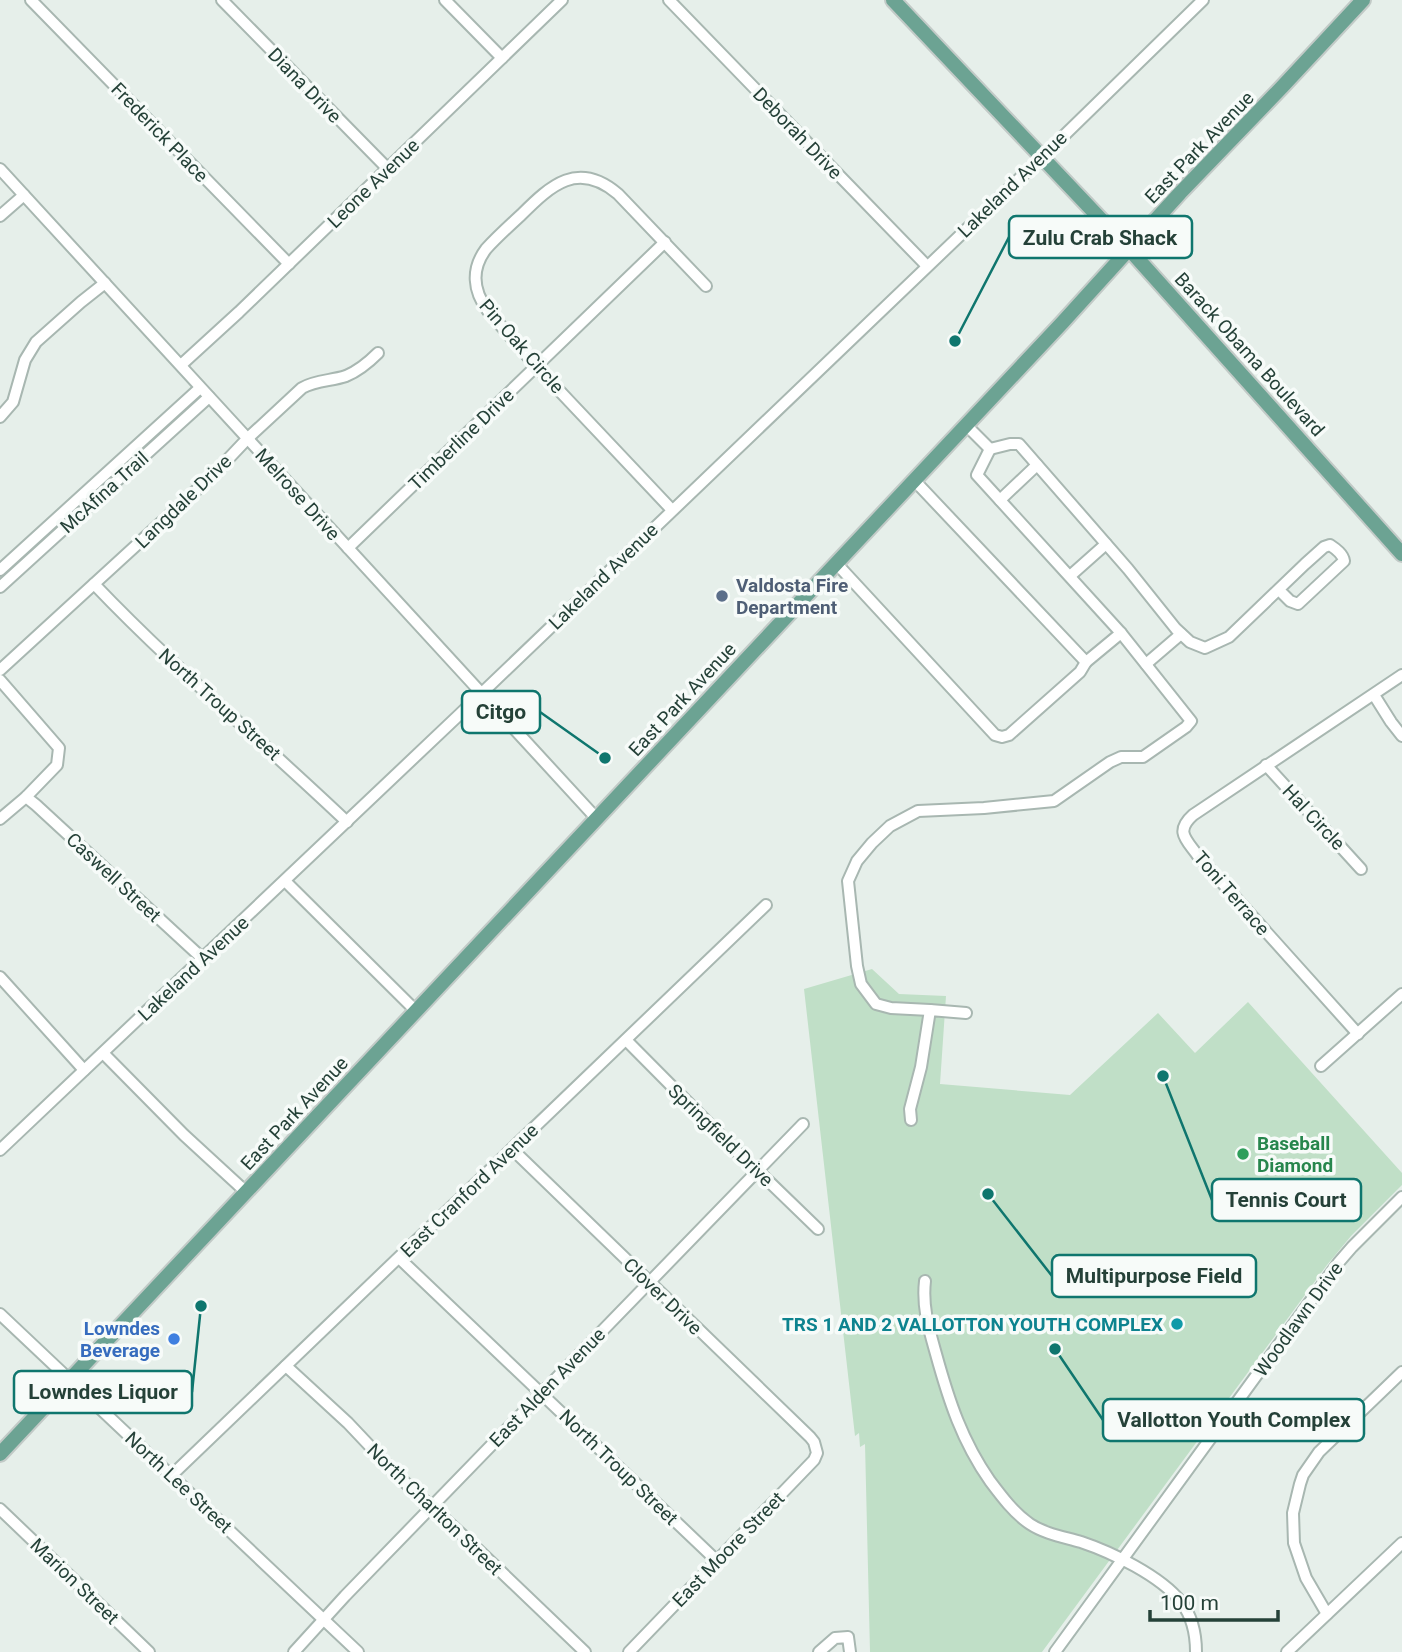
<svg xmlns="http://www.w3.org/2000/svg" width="1402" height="1652" font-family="Roboto,sans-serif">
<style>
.green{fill:#c0dfc7}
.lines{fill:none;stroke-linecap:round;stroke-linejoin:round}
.minor-casing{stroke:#a8b7b1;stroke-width:14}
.major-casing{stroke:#c2cac7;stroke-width:18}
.minor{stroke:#fff;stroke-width:10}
.major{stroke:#6ca393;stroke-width:14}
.service-dot{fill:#5c6f8a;stroke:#f7fbf9;stroke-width:2.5}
.leisure-dot{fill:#2e9e5b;stroke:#f7fbf9;stroke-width:2.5}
.culture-dot{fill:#0f9aa8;stroke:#f7fbf9;stroke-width:2.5}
.shop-dot{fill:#3f7fe0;stroke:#f7fbf9;stroke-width:2.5}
.labels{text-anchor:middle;stroke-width:7;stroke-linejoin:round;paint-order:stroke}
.street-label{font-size:19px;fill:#254138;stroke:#f7fbf9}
.service-label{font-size:19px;font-weight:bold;fill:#4e5e75;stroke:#f7fbf9;text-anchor:start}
.leisure-label{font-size:19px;font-weight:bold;fill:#27864d;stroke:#f7fbf9;text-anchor:start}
.culture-label{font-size:19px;font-weight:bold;fill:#0d838f;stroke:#f7fbf9;text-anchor:end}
.shop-label{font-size:19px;font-weight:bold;fill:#366cbe;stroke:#f7fbf9;text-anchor:end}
.leader{fill:none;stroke:#0f766e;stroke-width:2.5}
.callout-dot{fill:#0f766e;stroke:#f7fbf9;stroke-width:2.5}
.callout{fill:#f7fbf9;stroke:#0f766e;stroke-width:2.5}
.callout-label{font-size:21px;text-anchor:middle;font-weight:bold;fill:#254138}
</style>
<rect width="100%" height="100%" fill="#e6efea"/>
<path class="green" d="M872,969L899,994L946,996L940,1084L1070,1095L1158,1013L1195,1053L1248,1002L1402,1173V1185L1351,1236L1327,1265L1042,1652H870L865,1444L860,1447L859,1433L855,1436L804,989Z"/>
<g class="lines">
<defs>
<g id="minor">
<path d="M31,0L289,264"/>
<path d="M222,0L388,169"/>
<path d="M445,0L502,58"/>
<path d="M669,0L927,266"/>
<path d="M0,169L597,819"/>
<path d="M0,216L24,195"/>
<path d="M181,365L239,312L562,0"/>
<path d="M0,417L13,402L25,360L36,342L81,302L105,283"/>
<path d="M966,425L990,449L1010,444H1019L1128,569L1176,629L1190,642L1205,648L1229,637L1305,564L1324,547L1330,545C1336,549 1343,554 1344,561L1298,604L1290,601L1279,590"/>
<path d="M990,449L977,475L1121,633"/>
<path d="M914,480L1086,662L1121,633L1191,721L1186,727L1143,757H1121L1110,762L1054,801L984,808L918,811L890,826L872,843L857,861L848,881L857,966L861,984L876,1004L891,1008L930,1010"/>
<path d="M1000,500L1037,465"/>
<path d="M672,510L536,366L488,311C473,291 471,269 486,249C497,237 509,226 521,215C551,185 578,160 618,194L706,286"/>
<path d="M348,548L665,242"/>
<path d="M836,563L995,735L1002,737L1009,735L1080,672L1086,662"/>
<path d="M0,570L200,388"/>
<path d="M1070,576L1106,544"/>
<path d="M94,584C174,668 263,742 347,822"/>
<path d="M0,587L209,397"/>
<path d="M1146,664L1181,634"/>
<path d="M0,670L213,475L248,438L302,388C316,380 331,381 346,376C358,371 369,362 378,353"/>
<path d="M0,680L59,748L57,765L26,797L0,819"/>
<path d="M1374,695L1391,722L1402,736"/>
<path d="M1266,765L1361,869"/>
<path d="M26,797L36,805L202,958"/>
<path d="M285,881L416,1011"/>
<path d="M0,977L84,1070"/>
<path d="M1358,1034L1198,856C1187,840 1174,832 1193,815L1402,675"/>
<path d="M626,1040L745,1160L757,1170L818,1229"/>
<path d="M103,1053L184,1135L246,1192"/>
<path d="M1321,1066L1402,994"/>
<path d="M911,1120L910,1109L921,1067L930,1010L966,1013"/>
<path d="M512,1149L810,1437L814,1442L817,1453L814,1460L629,1652"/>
<path d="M0,1150L460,714L1043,156L1203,0"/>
<path d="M399,1258L717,1561"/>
<path d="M925,1281C922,1307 929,1329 936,1354C949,1401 962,1441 990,1481C1002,1497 1014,1513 1030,1524C1045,1534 1064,1537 1081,1542C1111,1552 1161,1576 1181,1602C1192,1616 1196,1634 1196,1652"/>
<path d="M0,1314L358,1652"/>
<path d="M286,1366L348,1423L399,1477L470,1542L585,1652"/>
<path d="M172,1475L766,905"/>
<path d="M0,1509L149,1652"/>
<path d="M1327,1614L1306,1578L1294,1543L1293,1513L1300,1484L1303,1475L1319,1452L1402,1372"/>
<path d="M294,1652L345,1596L803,1124"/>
<path d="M819,1652L835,1638L848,1637L850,1652"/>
<path d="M1055,1652L1339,1262L1352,1247L1402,1197"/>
<path d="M1287,1652L1402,1543"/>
</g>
<g id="major">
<path d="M893,0L1129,249L1402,554"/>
<path d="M0,1454L1062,323L1180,193L1282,87L1363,0"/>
</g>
</defs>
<use href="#minor" class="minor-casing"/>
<use href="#major" class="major-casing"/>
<use href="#minor" class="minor"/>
<use href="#major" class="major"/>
</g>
<circle class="service-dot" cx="722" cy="596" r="7"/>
<circle class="leisure-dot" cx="1243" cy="1154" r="7"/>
<circle class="culture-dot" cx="1177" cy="1324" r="7"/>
<circle class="shop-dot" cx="174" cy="1339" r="7"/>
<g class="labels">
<g class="street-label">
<text transform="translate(305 85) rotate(46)" y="7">Diana Drive</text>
<text transform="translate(160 132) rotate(46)" y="7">Frederick Place</text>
<text transform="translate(798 133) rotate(46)" y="7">Deborah Drive</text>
<text transform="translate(1199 147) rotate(-46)" y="7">East Park Avenue</text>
<text transform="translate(373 183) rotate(-44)" y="7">Leone Avenue</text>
<text transform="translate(1012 184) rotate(-44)" y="7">Lakeland Avenue</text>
<text transform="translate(522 346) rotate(49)" y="7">Pin Oak Circle</text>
<text transform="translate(1250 354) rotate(48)" y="7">Barack Obama Boulevard</text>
<text transform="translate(461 439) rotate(-44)" y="7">Timberline Drive</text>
<text transform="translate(104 492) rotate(-42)" y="7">McAfina Trail</text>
<text transform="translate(298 494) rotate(48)" y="7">Melrose Drive</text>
<text transform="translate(183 501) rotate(-44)" y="7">Langdale Drive</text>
<text transform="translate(603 576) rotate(-44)" y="7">Lakeland Avenue</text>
<text transform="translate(682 699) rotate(-47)" y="7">East Park Avenue</text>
<text transform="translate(220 704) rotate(42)" y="7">North Troup Street</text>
<text transform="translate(1314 817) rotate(47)" y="7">Hal Circle</text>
<text transform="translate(114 877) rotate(43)" y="7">Caswell Street</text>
<text transform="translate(1232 893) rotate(49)" y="7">Toni Terrace</text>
<text transform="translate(193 968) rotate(-43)" y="7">Lakeland Avenue</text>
<text transform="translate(294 1113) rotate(-47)" y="7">East Park Avenue</text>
<text transform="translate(721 1135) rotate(44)" y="7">Springfield Drive</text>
<text transform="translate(469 1190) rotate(-44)" y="7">East Cranford Avenue</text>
<text transform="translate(663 1296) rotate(44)" y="7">Clover Drive</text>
<text transform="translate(1298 1319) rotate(-54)" y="7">Woodlawn Drive</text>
<text transform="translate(547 1387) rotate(-46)" y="7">East Alden Avenue</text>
<text transform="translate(619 1467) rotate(44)" y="7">North Troup Street</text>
<text transform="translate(179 1482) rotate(43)" y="7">North Lee Street</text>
<text transform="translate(435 1509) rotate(44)" y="7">North Charlton Street</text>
<text transform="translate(728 1549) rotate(-46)" y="7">East Moore Street</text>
<text transform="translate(75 1581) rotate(44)" y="7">Marion Street</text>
</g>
<g class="service-label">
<text x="736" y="592">Valdosta Fire<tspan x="736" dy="22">Department</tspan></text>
</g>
<g class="leisure-label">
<text x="1257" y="1150">Baseball<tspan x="1257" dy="22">Diamond</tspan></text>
</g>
<g class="culture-label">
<text x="1163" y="1331">TRS 1 AND 2 VALLOTTON YOUTH COMPLEX</text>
</g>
<g class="shop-label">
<text x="160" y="1335">Lowndes<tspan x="160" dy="22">Beverage</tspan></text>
</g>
</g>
<path class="leader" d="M955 341L1009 237M605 758L540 712M1163 1076L1212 1200M988 1194L1052 1276M201 1306L192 1392M1055 1349L1103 1420"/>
<g class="callout-dot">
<circle cx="955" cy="341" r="7"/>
<circle cx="605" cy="758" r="7"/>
<circle cx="1163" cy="1076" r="7"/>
<circle cx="988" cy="1194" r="7"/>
<circle cx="201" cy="1306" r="7"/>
<circle cx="1055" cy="1349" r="7"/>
</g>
<g class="callout">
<rect x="1009" y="216" width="183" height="42" rx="7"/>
<rect x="462" y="691" width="78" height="42" rx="7"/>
<rect x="1212" y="1179" width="149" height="42" rx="7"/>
<rect x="1052" y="1255" width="204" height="42" rx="7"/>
<rect x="14" y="1371" width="178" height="42" rx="7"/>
<rect x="1103" y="1399" width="261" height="42" rx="7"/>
</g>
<g class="callout-label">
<text x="1100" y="245">Zulu Crab Shack</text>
<text x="501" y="719">Citgo</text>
<text x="1286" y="1207">Tennis Court</text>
<text x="1154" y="1283">Multipurpose Field</text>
<text x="103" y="1399">Lowndes Liquor</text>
<text x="1234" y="1427">Vallotton Youth Complex</text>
</g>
<path d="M1150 1610v10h128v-10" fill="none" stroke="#254138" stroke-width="3.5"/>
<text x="1160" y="1610" font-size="21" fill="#254138" stroke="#f7fbf9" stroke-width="5" paint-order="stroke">100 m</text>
</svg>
